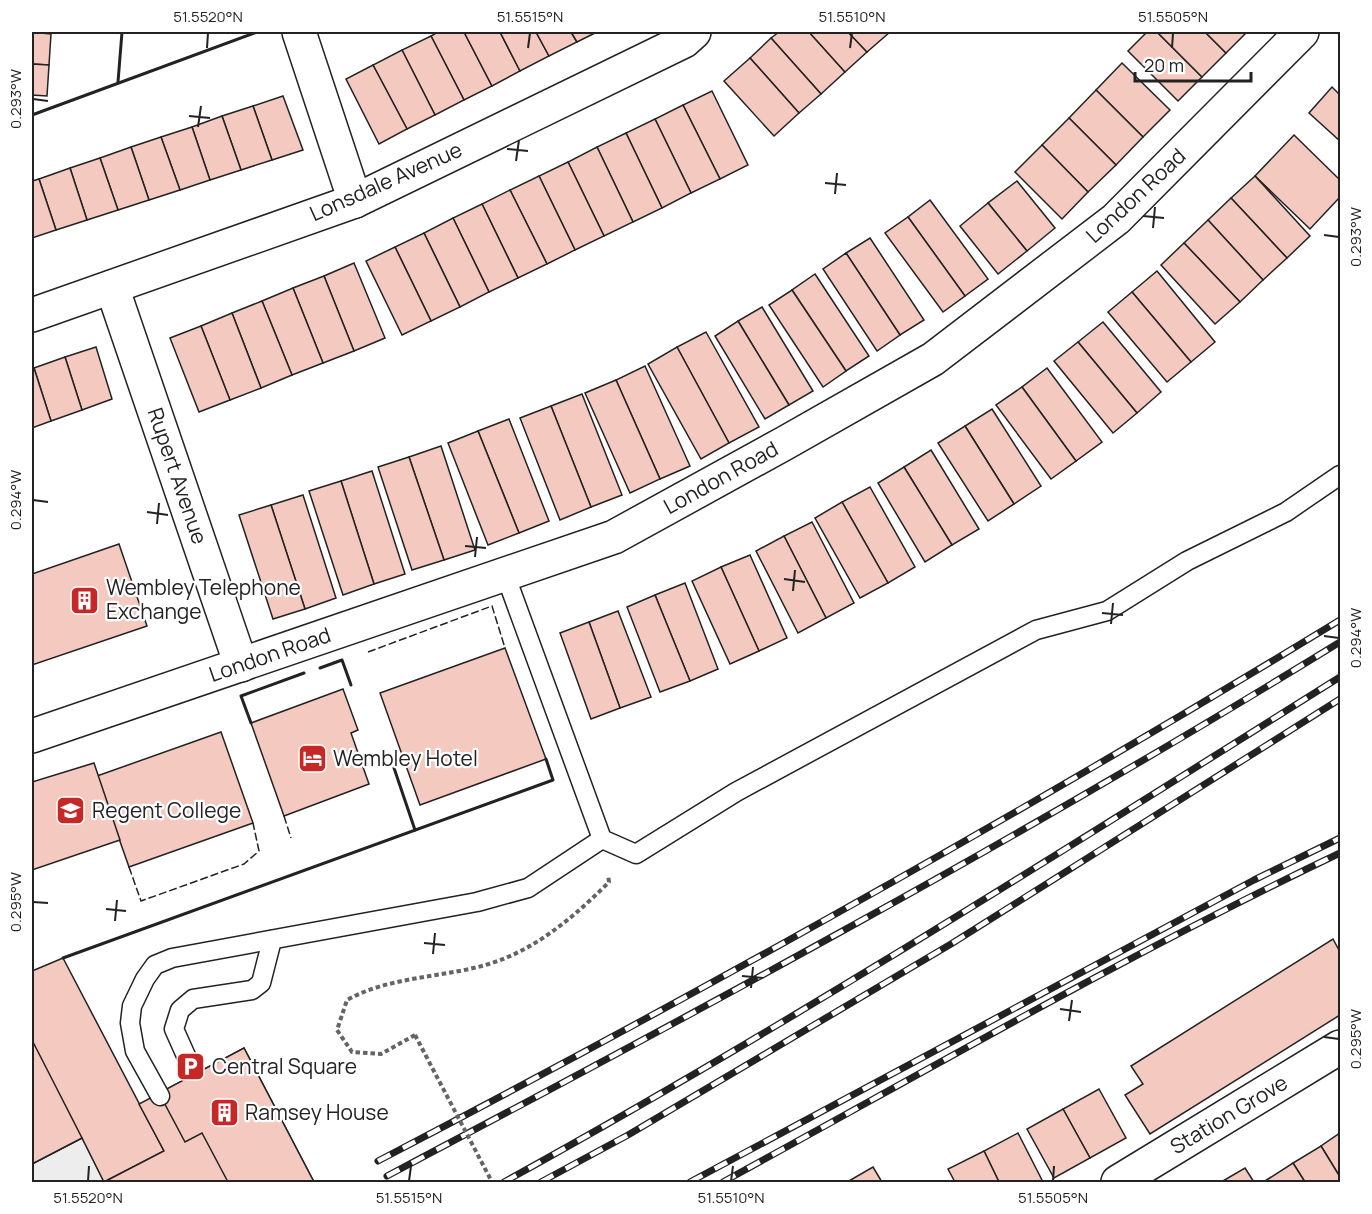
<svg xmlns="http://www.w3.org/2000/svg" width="1372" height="1214" font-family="Manrope,sans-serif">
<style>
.parking{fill:#ededed;stroke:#6f6f6f;stroke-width:1.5}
.building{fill:#f3c9c0;stroke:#222;stroke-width:1.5}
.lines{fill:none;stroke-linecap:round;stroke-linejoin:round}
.lane-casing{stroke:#222;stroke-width:21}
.street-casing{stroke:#222;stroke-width:36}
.path{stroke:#646464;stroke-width:4;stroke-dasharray:4.5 3;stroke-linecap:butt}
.lane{stroke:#fff;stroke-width:18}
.street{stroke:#fff;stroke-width:33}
.rail-casing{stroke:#222;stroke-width:7}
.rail{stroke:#fff;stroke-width:4.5;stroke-dasharray:14;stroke-linecap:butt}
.path-bridge{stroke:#646464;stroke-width:4;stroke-dasharray:4.5 3;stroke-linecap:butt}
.fence{stroke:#222;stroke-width:1.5;stroke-dasharray:8 3;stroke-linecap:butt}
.wall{stroke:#222;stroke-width:3}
.ticks{fill:none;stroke:#222;stroke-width:2}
.labels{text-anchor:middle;stroke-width:4.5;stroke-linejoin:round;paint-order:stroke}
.street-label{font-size:21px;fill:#222;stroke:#fff}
.poi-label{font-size:21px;fill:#222;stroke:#fff;text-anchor:start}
.neatline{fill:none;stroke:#222;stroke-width:2}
.ticks-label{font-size:15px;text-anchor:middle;fill:#222}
</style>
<rect width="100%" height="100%" fill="#fff"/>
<path class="parking" d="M82,1138L104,1182H32V1164Z"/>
<g class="building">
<path d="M32,32L51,34L49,65L32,64Z"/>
<path d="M438,32H464L492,86L464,100L431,36Z"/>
<path d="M464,32H500L520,71L492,86Z"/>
<path d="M500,32H536L549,56L520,71Z"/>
<path d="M536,32H571L577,42L549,56Z"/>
<path d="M571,32H597L577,42Z"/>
<path d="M779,32H809L845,72L821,94L771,38Z"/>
<path d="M809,32H848L867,52L845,72Z"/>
<path d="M848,32H890L867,52Z"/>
<path d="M1147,32H1157L1202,77L1178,101L1128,51Z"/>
<path d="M1157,32H1205L1226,53L1202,77Z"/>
<path d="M1205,32H1247L1226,53Z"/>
<path d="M431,36L464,100L435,115L402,50Z"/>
<path d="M771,38L821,94L799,113L750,58Z"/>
<path d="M402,50L435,115L407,129L373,65Z"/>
<path d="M750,58L799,113L774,136L724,81Z"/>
<path d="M1122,63L1170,110L1143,137L1096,90Z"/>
<path d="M32,64L49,65L47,96L32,95Z"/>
<path d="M373,65L407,129L379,144L346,79Z"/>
<path d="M1332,87L1340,95V141L1309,113Z"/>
<path d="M1096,90L1143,137L1116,165L1069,118Z"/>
<path d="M712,91L748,165L720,179L683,105Z"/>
<path d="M283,96L303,150L272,160L253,106Z"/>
<path d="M683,105L720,179L691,193L655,119Z"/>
<path d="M253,106L272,160L241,170L222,116Z"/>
<path d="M222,116L241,170L210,180L192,127Z"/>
<path d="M1069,118L1116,165L1088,192L1042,145Z"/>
<path d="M655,119L691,193L662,208L626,133Z"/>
<path d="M192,127L210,180L180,190L161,137Z"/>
<path d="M626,133L662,208L633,222L597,147Z"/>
<path d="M1294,135L1340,180V197L1310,229L1255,176Z"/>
<path d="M161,137L180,190L149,200L131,147Z"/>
<path d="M1042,145L1088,192L1062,219L1015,172Z"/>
<path d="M131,147L149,200L118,210L100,158Z"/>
<path d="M597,147L633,222L604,236L568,162Z"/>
<path d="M100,158L118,210L87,220L70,168Z"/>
<path d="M568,162L604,236L575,250L539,176Z"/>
<path d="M70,168L87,220L56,230L39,179Z"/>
<path d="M539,176L575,250L547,264L510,190Z"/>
<path d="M1255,176L1310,236L1287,258L1231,198Z"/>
<path d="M39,179L56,230L32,238V181Z"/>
<path d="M1017,181L1055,228L1027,251L988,203Z"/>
<path d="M510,190L547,264L518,278L482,204Z"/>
<path d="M1231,198L1287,258L1263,280L1208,220Z"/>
<path d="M930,200L988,279L965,296L908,217Z"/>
<path d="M988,203L1027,251L998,274L960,226Z"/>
<path d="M482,204L518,278L489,292L453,218Z"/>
<path d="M908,217L965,296L943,312L885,233Z"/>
<path d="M453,218L489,292L460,307L424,233Z"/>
<path d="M1208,220L1263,280L1240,302L1184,243Z"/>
<path d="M424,233L460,307L431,321L395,247Z"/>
<path d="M870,238L924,320L900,335L846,253Z"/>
<path d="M1184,243L1240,302L1215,324L1161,265Z"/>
<path d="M395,247L431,321L402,335L366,261Z"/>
<path d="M846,253L900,335L877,351L823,269Z"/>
<path d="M354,263L385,338L354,351L324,276Z"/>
<path d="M1157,271L1215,342L1191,362L1132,292Z"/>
<path d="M815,274L869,356L846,371L792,290Z"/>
<path d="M324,276L354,351L323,363L293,288Z"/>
<path d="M293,288L323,363L292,375L262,301Z"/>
<path d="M792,290L846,371L823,387L769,305Z"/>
<path d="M1132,292L1191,362L1167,382L1108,312Z"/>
<path d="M262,301L292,375L261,388L232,313Z"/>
<path d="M762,307L813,391L789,405L738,321Z"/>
<path d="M232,313L261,388L230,400L201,326Z"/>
<path d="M738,321L789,405L765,419L715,336Z"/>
<path d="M1103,322L1161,392L1137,413L1078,342Z"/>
<path d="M201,326L230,400L199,412L170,338Z"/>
<path d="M706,332L759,427L729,443L677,347Z"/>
<path d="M1078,342L1137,413L1113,433L1054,361Z"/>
<path d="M96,347L112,399L82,410L65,357Z"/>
<path d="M677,347L729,443L701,459L648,364Z"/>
<path d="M65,357L82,410L51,421L34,368Z"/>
<path d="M645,366L690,466L660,479L616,380Z"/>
<path d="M34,368L51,421L32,428V369Z"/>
<path d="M1047,368L1102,442L1076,461L1022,387Z"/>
<path d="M616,380L660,479L630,493L585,393Z"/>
<path d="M1022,387L1076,461L1051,479L996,405Z"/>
<path d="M582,394L622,495L591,507L551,406Z"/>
<path d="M551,406L591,507L560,520L520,418Z"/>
<path d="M992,409L1041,486L1014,504L965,426Z"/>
<path d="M509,419L549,521L519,533L478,431Z"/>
<path d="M965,426L1014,504L988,521L938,443Z"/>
<path d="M478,431L519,533L488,545L448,443Z"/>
<path d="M441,446L475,550L444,560L409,457Z"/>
<path d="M931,450L979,529L952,545L904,467Z"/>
<path d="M409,457L444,560L412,570L378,467Z"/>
<path d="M904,467L952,545L925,562L878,483Z"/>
<path d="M372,471L405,574L374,584L341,481Z"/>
<path d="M341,481L374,584L343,595L309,491Z"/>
<path d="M870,487L915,567L888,583L842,502Z"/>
<path d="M303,495L336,598L305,609L271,505Z"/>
<path d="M842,502L888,583L860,598L815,518Z"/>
<path d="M271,505L305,609L273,619L239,515Z"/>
<path d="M812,522L854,603L826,618L784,536Z"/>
<path d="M784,536L826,618L798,633L756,551Z"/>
<path d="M119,544L147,626L32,665V574Z"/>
<path d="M750,555L787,638L759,651L721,567Z"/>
<path d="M721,567L759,651L730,664L692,581Z"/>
<path d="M685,583L718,669L690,681L655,595Z"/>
<path d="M655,595L690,681L660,692L627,607Z"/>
<path d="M618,611L651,697L620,708L589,622Z"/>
<path d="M589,622L620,708L591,719L560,633Z"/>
<path d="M505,648L546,759L420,805L380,693Z"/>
<path d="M343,689L358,730L351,733L369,784L284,816L251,723Z"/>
<path d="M221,732L253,823L129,867L97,776Z"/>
<path d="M94,763L120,840L32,870V782Z"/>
<path d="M1333,939L1340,952V1015L1150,1134L1125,1095L1143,1084L1131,1066Z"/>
<path d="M63,958L164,1151L104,1182L82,1138L32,1164V971Z"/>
<path d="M32,1040L82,1138L32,1164Z"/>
<path d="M244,1048L314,1182H104L164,1151L139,1104Z"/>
<path d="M244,1048L314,1182H228L202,1133L185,1142L159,1093Z"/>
<path d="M1099,1089L1126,1138L1090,1158L1063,1109Z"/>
<path d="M1063,1109L1090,1158L1054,1178L1027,1129Z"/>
<path d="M1018,1133L1043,1182H999L984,1151Z"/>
<path d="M1340,1133V1177L1321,1146Z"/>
<path d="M1321,1146L1340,1177V1182H1305L1293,1163Z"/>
<path d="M984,1151L999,1182H955L948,1169Z"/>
<path d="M1293,1163L1305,1182H1266L1265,1181Z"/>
<path d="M873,1167L882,1182H847Z"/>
<path d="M1245,1168L1254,1182H1221Z"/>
</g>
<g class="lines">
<defs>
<g id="lane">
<path d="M505,574L602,839L636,854L736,792L1036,630L1107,611L1187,561L1286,512L1340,475"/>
<path d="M191,1067L174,1029L180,1010L193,999L252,990L261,983L272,940"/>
<path d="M160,1096L135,1051L130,1023L132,1006L145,979L155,965L172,958L477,902L528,888L602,839"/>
</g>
<g id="street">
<path d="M299,32L355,201"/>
<path d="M112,287L241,665"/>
<path d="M32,315L355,201L684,41L694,32"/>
<path d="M32,736L614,537L785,443L933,359L1116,219L1302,32"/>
<path d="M1118,1182L1340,1047"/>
</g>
</defs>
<use href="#lane" class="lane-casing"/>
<use href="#street" class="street-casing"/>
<path class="path" d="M415,1035L381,1054L352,1052L337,1030L347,1000C390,976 442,978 489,964C537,949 575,916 609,882L608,875"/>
<use href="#lane" class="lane"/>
<use href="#street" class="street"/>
<defs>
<g id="rail">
<path d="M378,1161C704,991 1026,811 1340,620"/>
<path d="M387,1176C709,1006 1030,833 1340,642"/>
<path d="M504,1182C789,1025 1064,850 1340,677"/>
<path d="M541,1182L628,1135L951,944L1340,699"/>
<path d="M690,1182L1254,880L1340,838"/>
<path d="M723,1182C928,1070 1130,953 1340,853"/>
</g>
</defs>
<use href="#rail" class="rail-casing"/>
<use href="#rail" class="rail"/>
<path class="path-bridge" d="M415,1035L492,1182"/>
<g class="fence">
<path d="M368,652L492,606L505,648"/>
<path d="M284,816L291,838"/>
<path d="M129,867L141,901L244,864L259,851L253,823"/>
</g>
<g class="wall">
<path d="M118,82L122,32"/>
<path d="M32,115L257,32"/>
<path d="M320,668L342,660L351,685"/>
<path d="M251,723L241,696L304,673"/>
<path d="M394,768L415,830"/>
<path d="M63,958L553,780L546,759"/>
</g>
</g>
<path class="ticks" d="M207,48L208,33M528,48L530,33M850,48L852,33M1172,48L1173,33M33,99L48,101M189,116L210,118M198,127L201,106M507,149L528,151M516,161L519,140M825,183L846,185M835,194L837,173M1143,216L1164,218M1153,228L1155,207M1324,235L1339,237M33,500L48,502M147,512L168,515M157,524L159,503M465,546L486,548M475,557L477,537M784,579L805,582M793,591L795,570M1102,613L1123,615M1111,624L1113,603M1324,636L1339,638M33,902L48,903M106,909L126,911M115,921L117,900M424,943L445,945M433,954L435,933M742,976L763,978M751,988L753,967M1060,1009L1081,1012M1069,1021L1072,1000M1324,1037L1339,1039M88,1181L89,1166M409,1181L411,1166M731,1181L733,1166M1053,1181L1054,1166"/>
<defs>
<symbol id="building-square" viewBox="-11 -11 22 22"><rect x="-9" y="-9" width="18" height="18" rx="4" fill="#c62828" stroke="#fff"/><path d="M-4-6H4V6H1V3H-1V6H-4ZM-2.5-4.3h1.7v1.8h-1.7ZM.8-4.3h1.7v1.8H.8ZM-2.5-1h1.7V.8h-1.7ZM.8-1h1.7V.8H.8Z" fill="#fff"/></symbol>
<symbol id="hotel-square" viewBox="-11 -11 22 22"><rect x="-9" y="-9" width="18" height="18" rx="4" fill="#c62828" stroke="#fff"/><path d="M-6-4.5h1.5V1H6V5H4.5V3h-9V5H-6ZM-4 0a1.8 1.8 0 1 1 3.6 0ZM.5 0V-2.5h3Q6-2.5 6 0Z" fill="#fff"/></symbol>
<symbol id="university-square" viewBox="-11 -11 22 22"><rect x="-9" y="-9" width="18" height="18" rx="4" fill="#c62828" stroke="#fff"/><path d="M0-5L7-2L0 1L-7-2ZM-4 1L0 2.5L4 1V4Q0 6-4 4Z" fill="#fff"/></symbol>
<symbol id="parking-square" viewBox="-11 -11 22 22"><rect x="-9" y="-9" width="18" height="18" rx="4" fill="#c62828" stroke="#fff"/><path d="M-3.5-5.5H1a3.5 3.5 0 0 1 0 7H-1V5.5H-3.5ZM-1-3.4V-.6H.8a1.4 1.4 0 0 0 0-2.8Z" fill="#fff"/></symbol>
</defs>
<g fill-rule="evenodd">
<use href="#building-square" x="68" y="584" width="33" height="33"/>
<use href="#hotel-square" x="296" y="742" width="33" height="33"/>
<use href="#university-square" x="54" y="794" width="33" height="33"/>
<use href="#parking-square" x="174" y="1050" width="33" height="33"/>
<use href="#building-square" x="208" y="1096" width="33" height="33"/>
</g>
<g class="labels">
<g class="street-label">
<text transform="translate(386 182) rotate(-24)" y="7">Lonsdale Avenue</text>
<text transform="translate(1136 196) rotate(-43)" y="7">London Road</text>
<text transform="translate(177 476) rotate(71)" y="7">Rupert Avenue</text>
<text transform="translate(721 478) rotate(-29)" y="7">London Road</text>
<text transform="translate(270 655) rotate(-19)" y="7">London Road</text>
<text transform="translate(1229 1115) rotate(-31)" y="7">Station Grove</text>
</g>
<g class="poi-label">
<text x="106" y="595">Wembley Telephone<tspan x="106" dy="24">Exchange</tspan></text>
<text x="333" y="766">Wembley Hotel</text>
<text x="92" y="818">Regent College</text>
<text x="212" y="1074">Central Square</text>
<text x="245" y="1120">Ramsey House</text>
</g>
</g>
<rect width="1372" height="1214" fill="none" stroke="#ffffff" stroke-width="66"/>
<path d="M1135 72v9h116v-9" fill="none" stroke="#222222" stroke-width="3"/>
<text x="1144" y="72" font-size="18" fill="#222222" stroke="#ffffff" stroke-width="4.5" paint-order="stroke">20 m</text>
<rect x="33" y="33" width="1306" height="1148" class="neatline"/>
<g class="ticks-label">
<text x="208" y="22">51.5520°N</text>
<text x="530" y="22">51.5515°N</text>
<text x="852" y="22">51.5510°N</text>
<text x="1173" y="22">51.5505°N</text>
<text transform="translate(16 99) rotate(-90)" y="5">0.293°W</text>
<text transform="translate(1356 237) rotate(-90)" y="5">0.293°W</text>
<text transform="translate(16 500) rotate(-90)" y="5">0.294°W</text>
<text transform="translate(1356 638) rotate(-90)" y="5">0.294°W</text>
<text transform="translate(16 902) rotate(-90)" y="5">0.295°W</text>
<text transform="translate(1356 1039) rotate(-90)" y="5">0.295°W</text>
<text x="88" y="1203">51.5520°N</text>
<text x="409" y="1203">51.5515°N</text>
<text x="731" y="1203">51.5510°N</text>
<text x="1053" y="1203">51.5505°N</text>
</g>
</svg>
